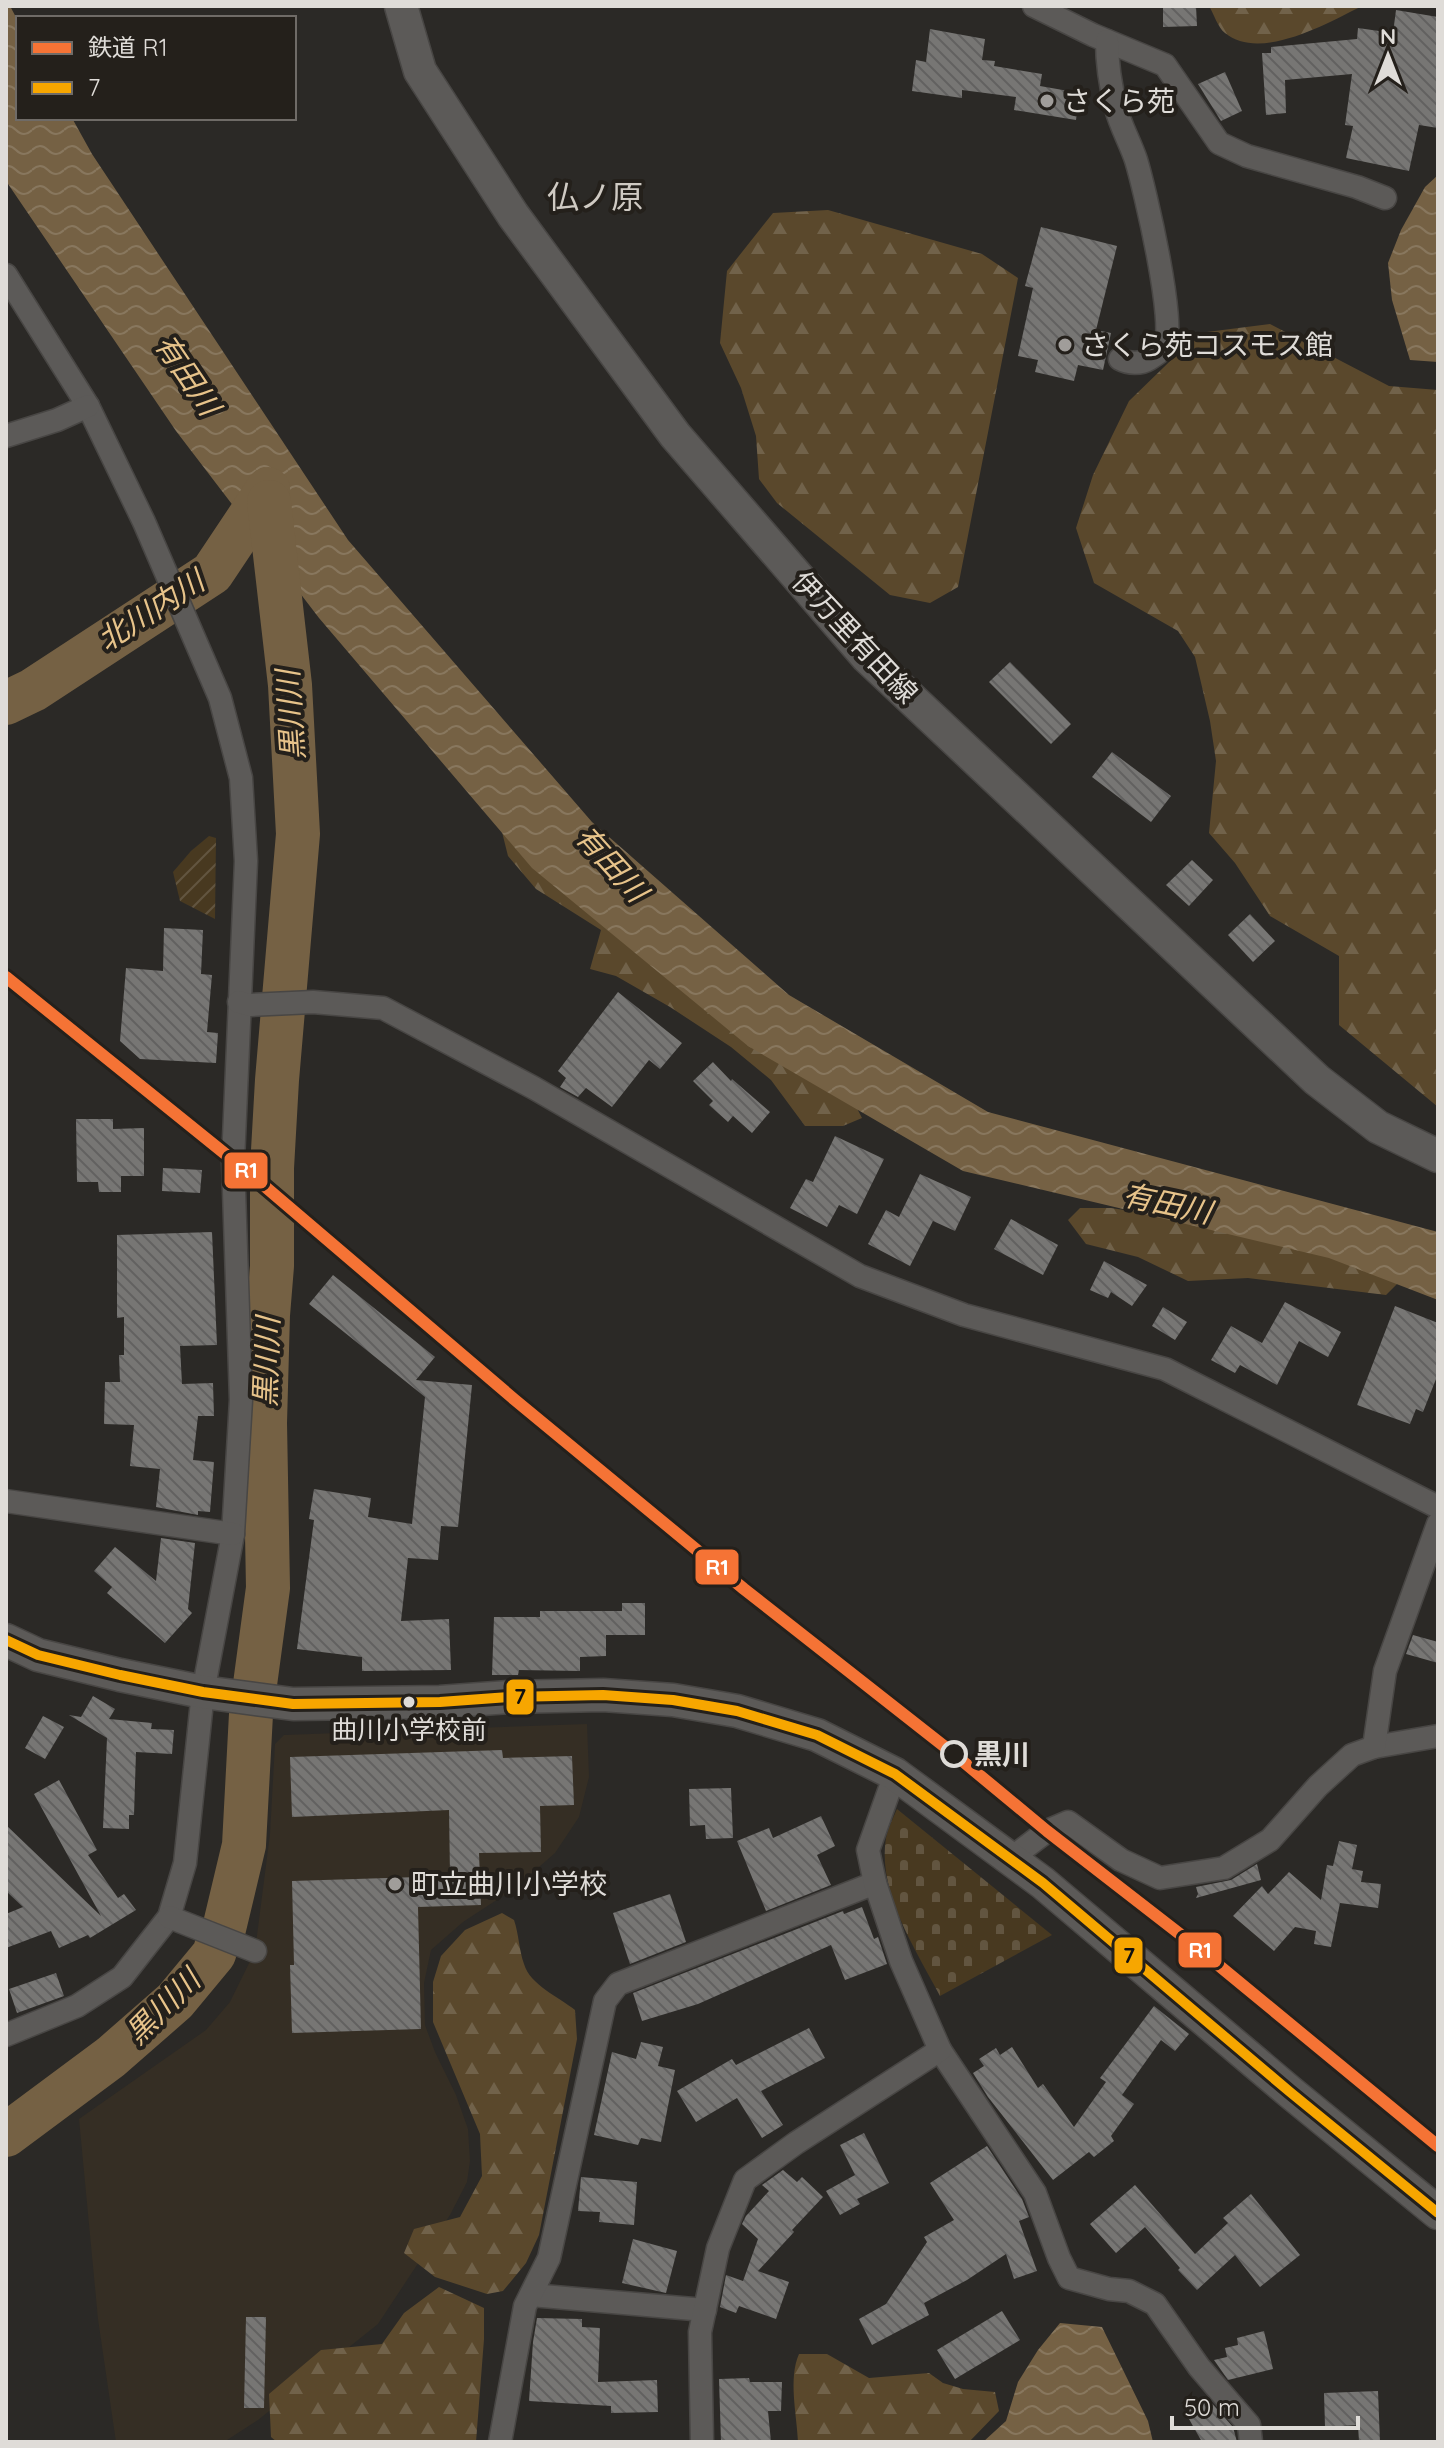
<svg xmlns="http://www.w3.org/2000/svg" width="1444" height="2448" font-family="Quicksand,'Noto Sans JP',sans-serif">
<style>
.built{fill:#352e24}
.forest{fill:url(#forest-firs)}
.cemetery{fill:url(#cemetery-stones)}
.garden{fill:url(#garden-furrows)}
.water{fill:url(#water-waves)}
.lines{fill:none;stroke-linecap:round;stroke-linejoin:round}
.river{stroke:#756144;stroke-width:44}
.building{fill:url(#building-back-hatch)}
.street-casing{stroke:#484644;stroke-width:25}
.secondary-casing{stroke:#484644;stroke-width:35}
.street{stroke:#5c5a58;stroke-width:22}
.secondary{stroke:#5c5a58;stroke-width:32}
.bus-1-casing{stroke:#24201b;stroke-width:16}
.bus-1{stroke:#f7a600;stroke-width:10}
.rail-1-casing{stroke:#24201b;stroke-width:18}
.rail-1{stroke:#f57335;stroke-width:12}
.poi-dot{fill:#a09d9a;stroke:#24201b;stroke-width:3}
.bus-dot{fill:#dfdcd8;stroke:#24201b;stroke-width:3}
.stop-dot{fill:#24201b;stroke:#dfdcd8;stroke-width:4}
.labels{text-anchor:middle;stroke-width:8;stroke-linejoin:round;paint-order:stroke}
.bus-label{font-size:26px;fill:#dfdcd8;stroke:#24201b}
.poi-label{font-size:28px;fill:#dfdcd8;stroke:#24201b;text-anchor:start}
.street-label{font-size:28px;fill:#dfdcd8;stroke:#24201b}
.stop-label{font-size:28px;font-weight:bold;fill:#dfdcd8;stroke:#24201b;text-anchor:start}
.water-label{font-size:30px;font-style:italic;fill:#e7c38a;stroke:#24201b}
.quarter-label{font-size:32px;fill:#cfcac3;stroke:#24201b}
.line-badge{stroke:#24201b;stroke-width:3}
.badge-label{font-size:22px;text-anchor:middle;font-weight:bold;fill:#fff}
.pale-badge-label{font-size:22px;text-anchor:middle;font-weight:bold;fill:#111}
</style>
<defs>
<pattern id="forest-firs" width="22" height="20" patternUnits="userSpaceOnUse" patternTransform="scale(2)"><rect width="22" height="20" fill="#5a482c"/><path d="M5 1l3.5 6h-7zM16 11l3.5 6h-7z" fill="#71624a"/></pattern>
<pattern id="cemetery-stones" width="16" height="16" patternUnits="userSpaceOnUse" patternTransform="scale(2)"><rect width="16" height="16" fill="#483920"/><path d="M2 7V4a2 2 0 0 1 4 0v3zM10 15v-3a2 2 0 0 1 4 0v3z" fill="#625540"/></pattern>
<pattern id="garden-furrows" width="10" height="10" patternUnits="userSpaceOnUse" patternTransform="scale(2)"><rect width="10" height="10" fill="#483920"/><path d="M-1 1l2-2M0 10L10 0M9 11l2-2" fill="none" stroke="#625540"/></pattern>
<pattern id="water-waves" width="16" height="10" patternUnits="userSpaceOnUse" patternTransform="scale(2)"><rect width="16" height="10" fill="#756144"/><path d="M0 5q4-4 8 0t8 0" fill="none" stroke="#88775e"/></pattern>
<pattern id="building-back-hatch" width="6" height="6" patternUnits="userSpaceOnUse" patternTransform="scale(2)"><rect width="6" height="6" fill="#777674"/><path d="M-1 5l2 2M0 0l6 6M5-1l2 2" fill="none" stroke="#626160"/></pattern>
</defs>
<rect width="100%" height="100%" fill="#2b2926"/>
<path class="built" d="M587,1724L589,1777L579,1817L555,1853L515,1888L463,1922L431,1950L424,1983L425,2025L435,2052L456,2095L468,2129L470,2161L467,2182L450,2215L378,2324L258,2420L224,2442H116L98,2319L79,2119L206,2030L230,2002L255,1951L270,1834L275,1744L284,1735Z"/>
<g class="forest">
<path d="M1209,6H1362C1328,23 1260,62 1225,33C1218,28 1214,14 1209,6Z"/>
<path d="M828,210L982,254L1018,278L958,587L930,603L890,595L777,503L759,479L756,436L741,388L720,343L727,271L773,213Z"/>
<path d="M1270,324L1389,386L1438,390V1107L1339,1025V956L1270,916L1235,863L1209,833L1216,761L1210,721L1195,657L1178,631L1094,583L1076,528L1093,475L1129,401L1199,333Z"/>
<path d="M496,808L848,1091L862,1118L843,1126H805L771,1080L731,1047L670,1007L616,976L590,969L601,930L536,889L508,856Z"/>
<path d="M1080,1208H1111L1254,1230L1400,1281L1386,1295L1248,1278L1188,1281L1138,1257L1086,1244L1068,1220Z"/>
<path d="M502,1913L514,1920C519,1935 519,1950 524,1964C530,1985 559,1997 575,2010L577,2039L539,2235L526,2263L503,2291L487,2294L435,2277L404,2253L414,2229L460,2217L482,2176L480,2134L433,2022V1982L441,1956L465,1930Z"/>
<path d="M439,2287L484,2308V2339L476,2442H277L271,2437L269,2394L321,2350L382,2344L404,2313Z"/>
<path d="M799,2354H827L869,2378L929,2373L943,2383L963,2389L995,2392L999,2411L969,2442H798C797,2415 788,2379 799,2354Z"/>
</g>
<path class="cemetery" d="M897,1809L1052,1935L940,1996C916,1950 877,1892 886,1838C888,1829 893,1818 897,1809Z"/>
<path class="garden" d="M209,836L216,838L215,919L180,901L173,872L191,851Z"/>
<g class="water">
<path d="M6,6H10L18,21V118H72L92,154L348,540L592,822L789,995L988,1112L1438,1232V1300L1329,1258L963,1171L748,1046L532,868L319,618L176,431L6,181Z"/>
<path d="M1438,175V362L1410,360L1392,300L1388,263L1401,230L1425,187Z"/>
<path d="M1060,2323L1102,2327L1148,2421L1153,2442H983L1006,2421L1018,2382L1038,2350Z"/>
</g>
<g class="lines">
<g class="river">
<path d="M6,703L33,690L212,573L268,489"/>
<path d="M6,2135L111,2057L175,2001L214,1954L219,1938L223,1933L244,1845L251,1714L268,1588L265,1423L268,1315L272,1266V1168L277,1080L298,834L290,685L269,502"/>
</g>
</g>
<g class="building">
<path d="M1163,6H1196L1197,26L1163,27Z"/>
<path d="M1396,10L1438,17V128L1419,125L1409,171L1346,158L1353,126L1345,125L1352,74L1285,80L1286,113L1266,115L1262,53H1271V47L1357,39L1358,28L1393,33Z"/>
<path d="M930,29L985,39L982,60L995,61L994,66L1042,74L1040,86L1080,93L1076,120L1014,110L1016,97L962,90V98L912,91L916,60L926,62Z"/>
<path d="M1225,72L1242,111L1221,121L1198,84Z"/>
<path d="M1041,227L1117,246L1096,330L1111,333L1103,370L1078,365L1074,381L1035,372L1038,360L1018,356L1033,288L1025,286Z"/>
<path d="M1010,662L1071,724L1051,744L989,682Z"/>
<path d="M1112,752L1171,796L1151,822L1092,777Z"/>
<path d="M1192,860L1213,880L1189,906L1166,885Z"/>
<path d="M1250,914L1275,941L1253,962L1228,935Z"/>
<path d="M164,928L203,930L201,974L212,975L207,1032L218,1033L216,1063L140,1059L120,1041L126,968L163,971Z"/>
<path d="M618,992L682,1043L660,1069L649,1060L612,1107L586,1088L578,1097L560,1087L566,1078L558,1071Z"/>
<path d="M713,1062L731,1081L732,1079L770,1112L752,1133L733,1116L728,1122L709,1105L713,1101L693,1081Z"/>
<path d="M76,1119H113V1129L144,1128V1176H121V1192H99L98,1182H77Z"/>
<path d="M835,1136L884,1159L857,1214L839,1205L827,1227L790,1208L806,1179L813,1182Z"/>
<path d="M163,1168L202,1170L200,1193L162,1191Z"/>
<path d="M920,1174L971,1197L955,1231L933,1221L910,1266L868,1244L886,1210L899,1217Z"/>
<path d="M1011,1219L1058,1245L1043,1275L994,1249Z"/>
<path d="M212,1232L217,1345L180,1346L182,1384L213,1383L214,1416H198L193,1460L214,1462L210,1512L198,1511V1515L156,1507L160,1469L130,1466L134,1425L104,1424L105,1382H120L119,1355H124V1317L117,1318V1235Z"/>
<path d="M1104,1261L1147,1285L1132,1306L1111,1292L1108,1298L1090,1290Z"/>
<path d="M333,1275L435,1357L416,1380L472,1385L458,1527L441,1526L438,1560L408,1558L401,1621L449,1619L451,1670L362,1671V1657L297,1649L314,1520L309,1519L314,1489L371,1498L368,1517L412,1524L425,1397L309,1304Z"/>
<path d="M1285,1302L1341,1332L1328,1357L1299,1341L1277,1385L1240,1365L1235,1373L1211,1360L1231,1326L1262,1343Z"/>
<path d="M1395,1306L1438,1323V1374L1423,1412L1416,1409L1410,1424L1357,1405Z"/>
<path d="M1163,1307L1187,1322L1175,1340L1152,1326Z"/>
<path d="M161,1538L195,1543L188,1609L192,1613L165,1643L107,1593L112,1587L94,1571L115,1547L156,1581Z"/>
<path d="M622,1603H645V1635H606V1656L580,1657V1671L519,1670L518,1675H492L494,1617H540V1611H622Z"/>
<path d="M1413,1635L1438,1642V1663L1406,1654Z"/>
<path d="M93,1696L115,1709L109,1719L152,1723L151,1729L174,1730L172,1754L136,1752L134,1815H129V1829L103,1828L107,1738L69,1715L81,1717Z"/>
<path d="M43,1716L64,1727L45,1759L25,1748Z"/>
<path d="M502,1750L503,1758L572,1756L574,1805L540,1806L541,1852L479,1853L481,1905L418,1907L421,2029L292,2033L290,1965H294L292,1881L450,1876L449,1810L292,1817L290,1757Z"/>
<path d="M59,1780L97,1850L88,1855L118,1898L124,1894L136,1910L90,1938L88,1935L59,1948L51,1931L6,1948V1914L23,1907L6,1891V1825L101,1916L34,1794Z"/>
<path d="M731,1788L733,1838L706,1839L705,1825L690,1826L689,1789Z"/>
<path d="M821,1816L835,1846L817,1855L831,1885L766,1911L737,1841L769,1828L773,1838Z"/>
<path d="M1339,1841L1357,1845L1352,1869L1363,1871L1361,1882L1381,1884L1378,1908L1340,1903L1331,1947L1314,1944L1316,1931L1295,1927L1274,1951L1233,1916L1262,1886L1268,1894L1289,1872L1321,1900L1327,1865L1333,1866Z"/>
<path d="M1257,1864L1261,1880L1196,1898L1198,1894L1196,1887L1231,1880Z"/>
<path d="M670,1894L686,1942L630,1964L613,1913Z"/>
<path d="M862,1907L874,1939L878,1937L887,1964L845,1980L831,1945L698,2004L642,2021L633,1993L843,1911L844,1914Z"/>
<path d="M56,1973L64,1996L17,2013L9,1989Z"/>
<path d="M1154,2006L1189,2034L1175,2051L1161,2040L1122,2095L1134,2104L1111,2136L1114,2141L1094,2157L1089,2152L1053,2180L988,2097L973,2073L984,2066L979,2059L996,2048L1000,2055L1012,2047L1038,2088L1043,2084L1074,2127L1106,2082L1100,2078Z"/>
<path d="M809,2028L825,2058L761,2091L783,2125L762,2138L737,2098L696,2122L677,2091L732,2059L736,2065Z"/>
<path d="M641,2042L663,2047L658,2066L675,2070L661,2142L641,2138L638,2145L594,2135L612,2052L636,2059Z"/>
<path d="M864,2133L889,2183L857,2199L860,2204L840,2215L826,2191L855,2175L840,2145Z"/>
<path d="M987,2146L1022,2199L1029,2217L1019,2221L1037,2271L1014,2279L1006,2254L967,2280L924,2303L929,2315L872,2345L859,2319L886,2304L927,2242L924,2237L954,2220L930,2183Z"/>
<path d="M783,2170L797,2182L802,2177L823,2197L792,2230L794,2232L758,2271L789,2282L776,2319L739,2306L736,2313L720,2307L726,2275L743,2281L758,2239L742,2224L746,2216L769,2191L762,2185Z"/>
<path d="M581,2177L637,2182L634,2225L599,2222L600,2212L578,2211Z"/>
<path d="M1135,2185L1195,2254L1228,2223L1223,2218L1251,2194L1300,2255L1260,2287L1235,2255L1197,2290L1178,2270L1180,2268L1145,2227L1116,2253L1090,2224Z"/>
<path d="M633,2239L677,2251L666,2293L622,2283Z"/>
<path d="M1002,2311L1020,2340L955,2379L937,2350Z"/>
<path d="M246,2317H266L264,2408H244Z"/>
<path d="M537,2318L582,2319V2327L600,2328L598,2382L657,2380L658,2412L611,2413V2406L529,2401L533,2342Z"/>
<path d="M1264,2331L1273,2369L1228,2380L1214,2360L1227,2357L1225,2348L1238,2345L1237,2338Z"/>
<path d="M749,2378L750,2382H782L781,2411H768L771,2442H721L719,2379Z"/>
<path d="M1378,2391L1380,2442H1359L1358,2425L1325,2427L1324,2393Z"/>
<path d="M1208,2399L1233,2427L1237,2442H1202L1185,2412Z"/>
</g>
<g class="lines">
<defs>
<g id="street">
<path d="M1034,6L1093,35L1165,65L1219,143L1247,156L1357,187L1385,198"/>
<path d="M1107,41C1107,64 1110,84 1116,108C1120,125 1130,142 1136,160C1144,186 1178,329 1164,348C1161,351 1154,356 1149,359C1141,364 1129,364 1120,359"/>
<path d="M6,275L88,406L144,522L220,698L241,778L246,861L233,1161L241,1400L233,1534L203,1692L185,1863L169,1917L122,1977L77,2006L6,2035"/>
<path d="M6,436L57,420L88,406"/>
<path d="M239,1002L250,1005L313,1002L383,1008L534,1088L860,1276L964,1315L1165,1369L1438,1507"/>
<path d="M6,1501L233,1534"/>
<path d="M1374,1747L1438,1736"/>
<path d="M1010,1859L1047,1831L1068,1822L1121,1860L1160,1878L1224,1868L1270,1840L1318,1786L1352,1755L1374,1747L1385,1671L1438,1524"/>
<path d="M169,1917L255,1951"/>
<path d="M940,2050L1035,2193L1059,2258L1069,2278L1109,2289L1129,2291L1155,2304L1199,2367L1249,2425L1251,2442"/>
<path d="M531,2295L705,2310"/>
<path d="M500,2442L525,2306L549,2258L605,2001L618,1984L875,1883"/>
<path d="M702,2442L700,2332L718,2248L745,2180L796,2143L940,2050L901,1961L875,1883L868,1850L895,1774"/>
</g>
<g id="secondary">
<path d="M401,6L420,71L513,215L675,435L867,657L1317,1080L1378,1127L1438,1156"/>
<path d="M6,1640L38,1655L120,1675L203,1692L293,1704L440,1702L509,1697L603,1695L673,1700L737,1711L817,1735L895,1774L1043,1883L1290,2092L1438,2213"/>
</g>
</defs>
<use href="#street" class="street-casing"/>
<use href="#secondary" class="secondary-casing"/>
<use href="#street" class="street"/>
<use href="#secondary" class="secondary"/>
<defs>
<path id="bus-1" d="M6,1640L38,1655L120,1675L203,1692L293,1704L440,1702L509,1697L603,1695L673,1700L737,1711L817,1735L895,1774L1043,1883L1290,2092L1438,2213"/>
</defs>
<use href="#bus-1" class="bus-1-casing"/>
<use href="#bus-1" class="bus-1"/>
<defs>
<path id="rail-1" d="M6,977L255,1178L515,1400L744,1589L954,1754L1047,1831L1194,1945L1438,2146"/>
</defs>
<use href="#rail-1" class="rail-1-casing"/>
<use href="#rail-1" class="rail-1"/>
</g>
<g class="poi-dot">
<circle cx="1047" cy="101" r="8"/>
<circle cx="1065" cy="345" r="8"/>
<circle cx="395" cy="1884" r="8"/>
</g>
<circle class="bus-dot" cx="409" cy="1702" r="7"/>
<circle class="stop-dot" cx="954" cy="1754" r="12"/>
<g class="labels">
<g class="bus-label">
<text x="409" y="1739">曲川小学校前</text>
</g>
<g class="poi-label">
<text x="1063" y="111">さくら苑</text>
<text x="1081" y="355">さくら苑コスモス館</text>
<text x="411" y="1894">町立曲川小学校</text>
</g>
<g class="street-label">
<text transform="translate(855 637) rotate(47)" y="10">伊万里有田線</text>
</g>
<g class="stop-label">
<text x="974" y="1764">黒川</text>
</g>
<g class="water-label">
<text transform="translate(187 375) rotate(56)" y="10">有田川</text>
<text transform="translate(151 611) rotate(-33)" y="10">北川内川</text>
<text transform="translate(291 715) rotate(-94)" y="10">黒川川</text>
<text transform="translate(611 864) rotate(48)" y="10">有田川</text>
<text transform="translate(1167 1204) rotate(12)" y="10">有田川</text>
<text transform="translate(267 1362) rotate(-88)" y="10">黒川川</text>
<text transform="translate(163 2007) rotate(-45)" y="10">黒川川</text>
</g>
<g class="quarter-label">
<text x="595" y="208">仏ノ原</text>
</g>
</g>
<g class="line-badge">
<rect x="223" y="1151" width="46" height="39" rx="8" fill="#f57335"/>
<rect x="694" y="1548" width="46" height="38" rx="8" fill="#f57335"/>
<rect x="505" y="1678" width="30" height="38" rx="8" fill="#f7a600"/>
<rect x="1177" y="1931" width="46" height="38" rx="8" fill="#f57335"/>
<rect x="1113" y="1936" width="31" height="39" rx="8" fill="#f7a600"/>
</g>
<g class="badge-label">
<text x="246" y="1178">R1</text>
<text x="717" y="1575">R1</text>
<text x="1200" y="1958">R1</text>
</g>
<g class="pale-badge-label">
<text x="520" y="1704">7</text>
<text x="1129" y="1963">7</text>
</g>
<rect width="1444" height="2448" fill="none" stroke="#dfdcd8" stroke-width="16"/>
<rect x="16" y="16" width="280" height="104" fill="#24201b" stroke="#6f6b67" stroke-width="2"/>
<rect x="32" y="42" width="40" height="12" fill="#f57335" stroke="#6f6b67" stroke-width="2"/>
<text x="88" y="56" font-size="24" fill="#dfdcd8">鉄道 R1</text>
<rect x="32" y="82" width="40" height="12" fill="#f7a600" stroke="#6f6b67" stroke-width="2"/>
<text x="88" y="96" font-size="24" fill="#dfdcd8">7</text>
<g transform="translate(1388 56)" stroke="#24201b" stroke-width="6" paint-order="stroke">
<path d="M0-6L14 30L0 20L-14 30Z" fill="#dfdcd8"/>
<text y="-12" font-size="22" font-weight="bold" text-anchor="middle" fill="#dfdcd8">N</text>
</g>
<path d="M1172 2416v12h186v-12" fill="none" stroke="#dfdcd8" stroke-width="4"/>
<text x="1184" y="2416" font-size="24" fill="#dfdcd8" stroke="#24201b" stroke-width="6" paint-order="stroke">50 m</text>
</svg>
